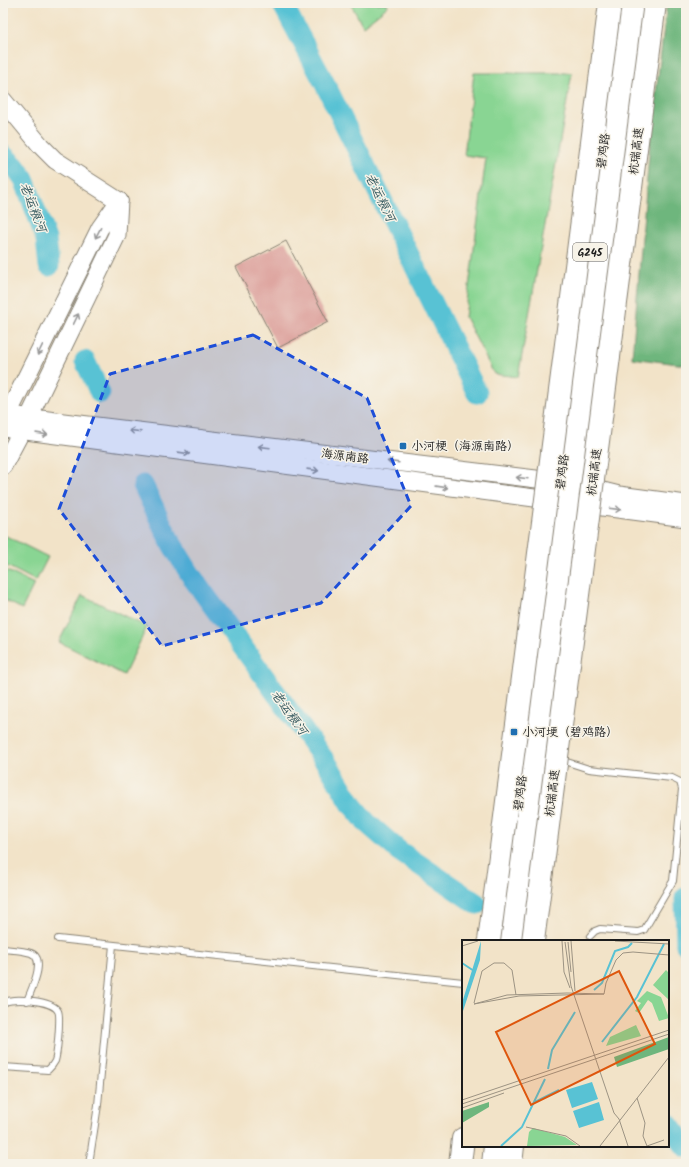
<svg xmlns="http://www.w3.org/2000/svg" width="689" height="1167" font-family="Kalam,'LXGW WenKai TC',sans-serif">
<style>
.green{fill:#89d593;stroke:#527858}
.forest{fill:#6eb67d;stroke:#45694c}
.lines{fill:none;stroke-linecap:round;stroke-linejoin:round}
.river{stroke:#58c2d4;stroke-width:21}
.building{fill:#da9a95}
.lane-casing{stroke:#878072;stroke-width:8}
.secondary-casing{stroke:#878072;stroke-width:19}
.highway-casing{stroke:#878072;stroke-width:24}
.lane{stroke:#fff;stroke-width:6}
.secondary{stroke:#fff;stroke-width:17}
.highway{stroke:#fff;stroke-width:22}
.highway-bridge-casing{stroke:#878072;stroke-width:24;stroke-linecap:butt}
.highway-bridge{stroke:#fff;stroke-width:22}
.oneway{stroke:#999}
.marked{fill:#1d4ed8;fill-opacity:0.2;stroke:#1d4ed8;stroke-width:3;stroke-dasharray:8 5;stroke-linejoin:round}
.poi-dot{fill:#1f6fb2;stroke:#f7f3e8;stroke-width:1.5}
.labels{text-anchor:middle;stroke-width:3;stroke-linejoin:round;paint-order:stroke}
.shield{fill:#f7f3e8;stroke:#5e5c59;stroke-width:1}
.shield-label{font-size:11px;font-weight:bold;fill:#1c1c1c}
.street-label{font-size:12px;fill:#1c1c1c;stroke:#f7f3e8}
.poi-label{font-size:12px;fill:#1c1c1c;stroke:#f7f3e8;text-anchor:start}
.water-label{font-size:13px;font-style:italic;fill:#31565c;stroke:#f7f3e8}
.inset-river{fill:none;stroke:#58c2d4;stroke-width:2}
.inset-road{fill:none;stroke:#9c9383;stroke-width:1}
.view{fill:#de560d;fill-opacity:0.15;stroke:#de560d;stroke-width:2}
.inset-edge{fill:none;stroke:#1c1c1c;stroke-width:2}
</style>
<rect width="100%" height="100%" fill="#f7f3e8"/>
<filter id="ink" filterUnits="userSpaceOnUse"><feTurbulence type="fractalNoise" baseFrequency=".025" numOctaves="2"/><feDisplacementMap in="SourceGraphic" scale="8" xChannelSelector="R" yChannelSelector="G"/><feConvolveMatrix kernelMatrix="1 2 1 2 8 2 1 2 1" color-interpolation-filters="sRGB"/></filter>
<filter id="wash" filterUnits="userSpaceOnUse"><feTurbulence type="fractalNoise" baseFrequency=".012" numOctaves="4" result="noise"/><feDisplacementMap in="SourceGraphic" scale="16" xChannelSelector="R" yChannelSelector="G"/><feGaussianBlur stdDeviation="0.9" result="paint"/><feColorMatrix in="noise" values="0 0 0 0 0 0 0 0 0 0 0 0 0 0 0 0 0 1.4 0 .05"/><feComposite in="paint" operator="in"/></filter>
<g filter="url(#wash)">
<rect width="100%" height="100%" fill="#f2e3c8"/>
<g class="green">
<path d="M350,3H387L388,6L363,26Z"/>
<path d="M474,73H572L518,377L494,374L465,317L486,158L464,155Z"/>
<path d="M4,535L48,557L36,581L3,564Z"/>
<path d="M3,569L34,584L22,609L3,599Z"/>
<path d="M82,595L147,627L124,675L59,642Z"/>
</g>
<path class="forest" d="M667,3H686V365L632,358L650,142Z"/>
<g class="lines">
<g class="river">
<path d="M282,3L325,84L477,393"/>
<path d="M3,155L15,166L24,179L46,239L49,266"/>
<path d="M85,361L100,393"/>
<path d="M143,485L170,541L192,577L328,765L352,805L367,823L399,851L477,904"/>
<path d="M685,898L686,945"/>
<path d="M668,1123L686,1147"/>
</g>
</g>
<g id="blocks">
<path class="building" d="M286,241L328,322L278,348L236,267Z"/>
</g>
</g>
<g filter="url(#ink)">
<use href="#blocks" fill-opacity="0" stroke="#878072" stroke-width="1"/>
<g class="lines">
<defs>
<g id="lane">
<path d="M560,761L567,762L589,769L672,778L680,782L682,789L673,881L644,930L638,932L600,929L595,931L590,936"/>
<path d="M58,939L463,982"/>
<path d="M3,949C12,950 23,950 31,953C47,959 31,990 27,1001"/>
<path d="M3,1003C12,997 52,1000 58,1011C61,1016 57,1055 55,1061C53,1065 51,1067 48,1070L3,1067"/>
<path d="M89,1164L98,1105L113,945"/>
</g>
<g id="secondary">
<path d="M3,100L41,146L55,160L119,201"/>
<path d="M3,414L63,422L561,482L579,485L619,495L686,504"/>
<path d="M3,422L8,414L100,228L119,201"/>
<path d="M3,428L686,518"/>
<path d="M3,466L29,417L117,235L119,201"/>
</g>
<g id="highway">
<path d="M501,941L561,482L622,3"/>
<path d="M522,941L641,3"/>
<path d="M460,1164L463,1139"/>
<path d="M493,1164L495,1146"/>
<path d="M511,1164L513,1146"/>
</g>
</defs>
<use href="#lane" class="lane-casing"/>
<use href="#secondary" class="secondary-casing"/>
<use href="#highway" class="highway-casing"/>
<use href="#lane" class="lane"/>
<use href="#secondary" class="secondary"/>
<use href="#highway" class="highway"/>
<defs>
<g id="highway-bridge">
<path d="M489,941L610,3"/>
<path d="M533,941L655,3"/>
</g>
</defs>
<use href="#highway-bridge" class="highway-bridge-casing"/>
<use href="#highway-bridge" class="highway-bridge"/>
</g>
<defs><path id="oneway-shaft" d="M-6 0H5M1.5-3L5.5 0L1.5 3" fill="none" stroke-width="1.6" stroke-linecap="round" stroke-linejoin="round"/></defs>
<g class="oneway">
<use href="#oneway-shaft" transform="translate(98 233) rotate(117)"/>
<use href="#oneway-shaft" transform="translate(76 319) rotate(-64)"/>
<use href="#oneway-shaft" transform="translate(40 350) rotate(116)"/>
<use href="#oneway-shaft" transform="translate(135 431) rotate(-173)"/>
<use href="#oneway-shaft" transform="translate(42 434) rotate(8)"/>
<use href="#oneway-shaft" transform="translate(264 447) rotate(-173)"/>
<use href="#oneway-shaft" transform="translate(184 453) rotate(8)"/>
<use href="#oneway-shaft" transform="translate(393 462) rotate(-173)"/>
<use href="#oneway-shaft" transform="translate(313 470) rotate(8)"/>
<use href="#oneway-shaft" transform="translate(522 478) rotate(-173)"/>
<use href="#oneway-shaft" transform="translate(442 487) rotate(8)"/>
<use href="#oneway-shaft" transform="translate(615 509) rotate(7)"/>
</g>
</g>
<path class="marked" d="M253,335L367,398L411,506L321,603L162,646L59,509L110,374Z"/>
<g class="poi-dot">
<rect x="399" y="442" width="8" height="8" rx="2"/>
<rect x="510" y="728" width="8" height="8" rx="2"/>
</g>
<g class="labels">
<rect class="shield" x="573" y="243" width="34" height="18" rx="3"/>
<g class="shield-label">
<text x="590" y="256">G245</text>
</g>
<g class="street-label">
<text transform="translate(603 151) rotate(-83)" y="4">碧鸡路</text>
<text transform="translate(636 151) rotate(-83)" y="4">杭瑞高速</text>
<text transform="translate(345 456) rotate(7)" y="4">海源南路</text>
<text transform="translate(562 472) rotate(-83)" y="4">碧鸡路</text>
<text transform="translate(594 472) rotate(-83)" y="4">杭瑞高速</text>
<text transform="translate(520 793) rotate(-83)" y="4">碧鸡路</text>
<text transform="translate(552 793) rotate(-83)" y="4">杭瑞高速</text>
</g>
<g class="poi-label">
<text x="411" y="450">小河梗（海源南路）</text>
<text x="522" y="736">小河埂（碧鸡路）</text>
</g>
<g class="water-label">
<text transform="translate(381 197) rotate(64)" y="5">老运粮河</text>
<text transform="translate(34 207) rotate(69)" y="5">老运粮河</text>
<text transform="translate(290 712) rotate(54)" y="5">老运粮河</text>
</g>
</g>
<g transform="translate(462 940)">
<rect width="207" height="207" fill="#f2e3c8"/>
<path d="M204,30L207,33V60L191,45ZM185,51L199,57L207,78L197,81L190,63L186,60L177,73L173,71L179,63L175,61ZM174,85L179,96L144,106L148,97ZM71,188L103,197L115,205L65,206L67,192Z" fill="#89d593"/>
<path d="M207,97V109L155,127L152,117ZM27,162V167L0,183V171Z" fill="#6eb67d"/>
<path d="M19,1L18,20L0,74V63ZM130,142L136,159L110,168L104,150ZM137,162L142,180L117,188L111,171Z" fill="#58c2d4"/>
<path class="inset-river" d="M0,23L12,31M132,50L140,43L153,11L166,7L170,3M140,102L175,57L202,4M86,129L90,110L113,72M71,163L97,150M39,206L60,187L83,139"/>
<path class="inset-road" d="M100,1L102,32L108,48M109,1L113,51M153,1L207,4M103,2L109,46L152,173L157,179M106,2L109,32M0,6L16,1M105,53L142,54L57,56L12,64L45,55ZM142,54L144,43L154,20L161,13L171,12L207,15M12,63L20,31L32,23H42L50,30L54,55M175,158L183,183L181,196L185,206M0,160L207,90M0,164L207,94M0,168L42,153M157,179L166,206M64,187L104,196L118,206M138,206L207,117M185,206L202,200"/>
<path class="view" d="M157,31L193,104L69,165L34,92Z"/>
<rect width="207" height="207" class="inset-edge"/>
</g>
<rect width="689" height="1167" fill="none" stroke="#f7f3e8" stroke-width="16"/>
</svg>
